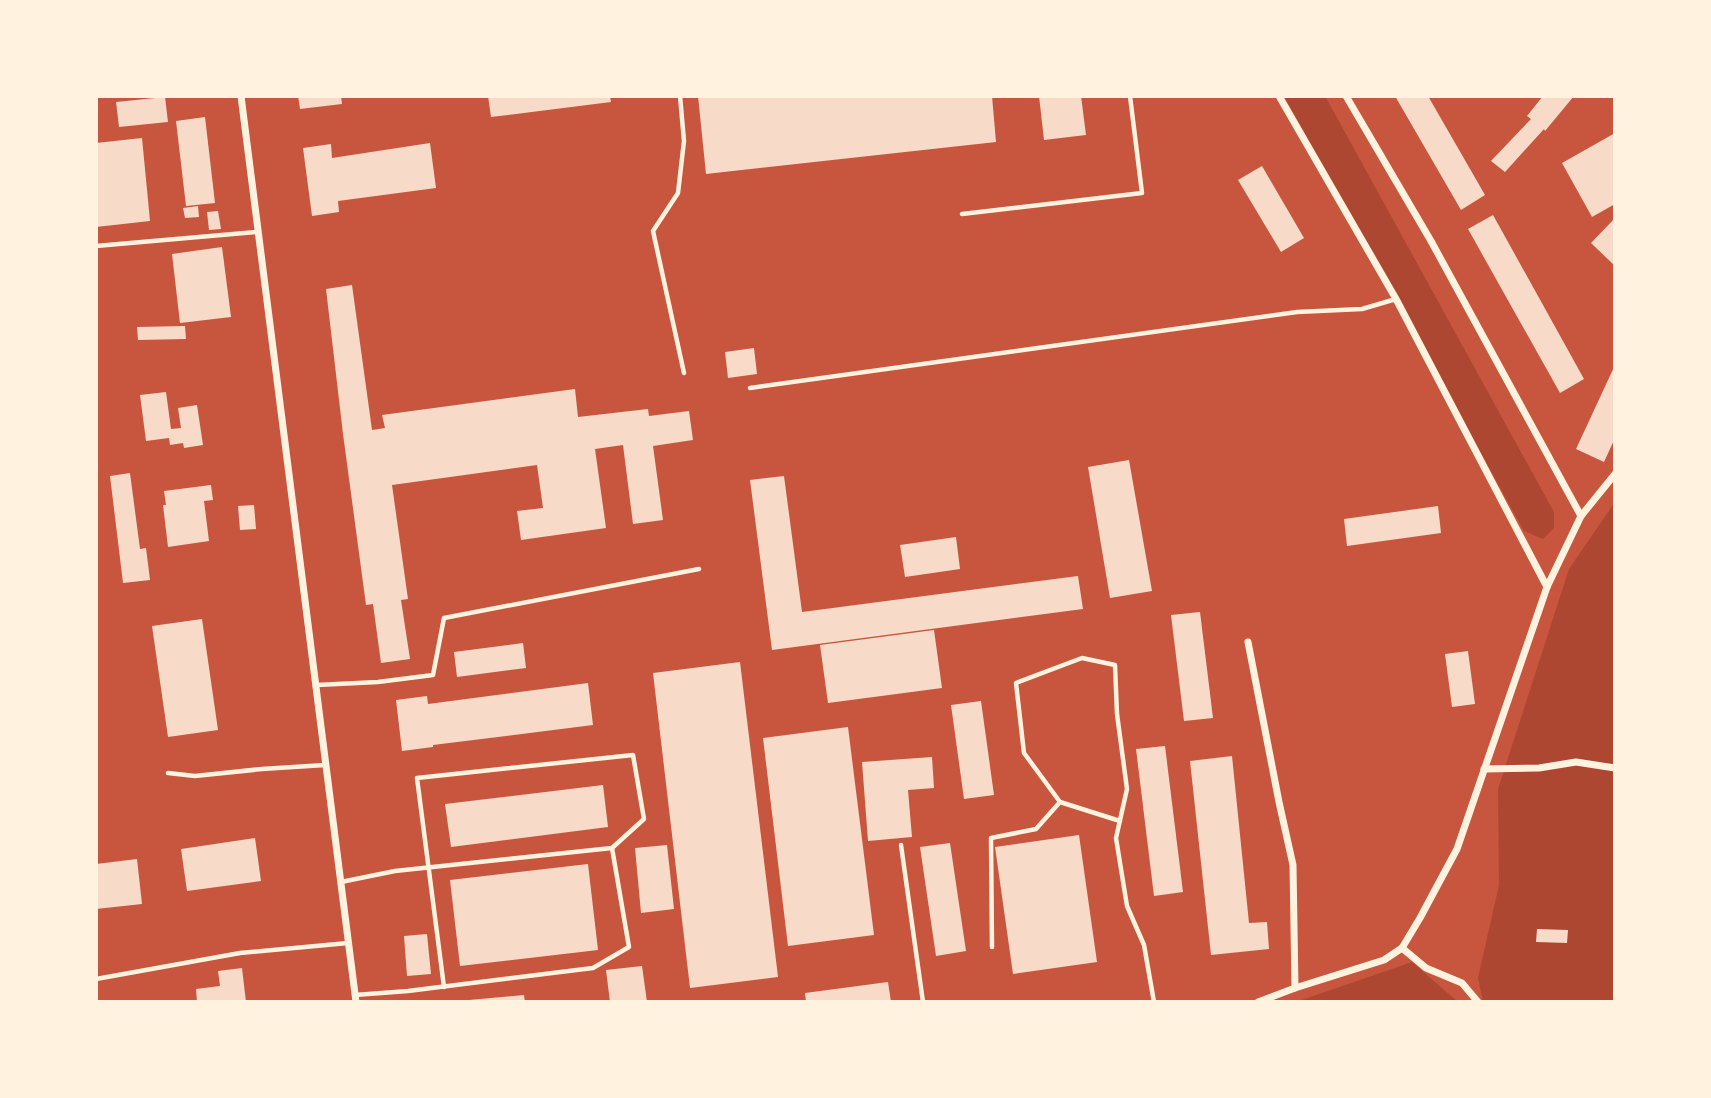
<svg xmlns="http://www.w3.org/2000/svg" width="1711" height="1098" font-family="Arial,sans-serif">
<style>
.green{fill:#ae4732}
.building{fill:#f7dbc8}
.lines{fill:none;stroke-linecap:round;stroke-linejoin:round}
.service{stroke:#fff3e0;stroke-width:4.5}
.minor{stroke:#fff3e0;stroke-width:7}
</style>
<rect width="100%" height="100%" fill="#c8553d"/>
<g class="green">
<path d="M1284,96H1325L1554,512V528L1543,539L1524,531Z"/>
<path d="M1615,502V1002H1483L1478,978L1499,885L1498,789L1569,569Z"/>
<path d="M1412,962L1458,1002H1296Z"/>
</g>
<g class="building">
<path d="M298,96H341L342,104L300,109Z"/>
<path d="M488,96H610L611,102L491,117Z"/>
<path d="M698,96H992L996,142L706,174Z"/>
<path d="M1039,96H1081L1086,135L1044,140Z"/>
<path d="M1395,96H1428L1485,195L1461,210Z"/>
<path d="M1543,96H1574L1545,131L1544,129L1505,172L1491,161L1531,119L1527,116Z"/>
<path d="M165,97L168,122L119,127L116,102Z"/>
<path d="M205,117L215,203L186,206L176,121Z"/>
<path d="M1615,133V204L1592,217L1562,163Z"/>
<path d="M142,138L150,221L96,227V143Z"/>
<path d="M430,143L436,188L338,201L339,212L312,216L303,148L331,144L332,158Z"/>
<path d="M1262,166L1304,238L1281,252L1238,180Z"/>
<path d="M198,206L199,217L185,218L183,208Z"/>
<path d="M218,211L221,229L209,230L207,212Z"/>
<path d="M1493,215L1584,379L1560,393L1468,229Z"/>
<path d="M1615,218V266L1591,243Z"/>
<path d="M222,247L231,317L180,323L172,254Z"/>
<path d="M352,285L372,430L385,428L382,415L575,389L578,417L648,409L649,416L689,411L693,440L653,446L663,520L633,524L623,445L595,449L606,528L521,540L517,511L543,508L537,465L392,485L408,599L401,600L410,659L381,663L373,604L366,605L343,434L326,289Z"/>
<path d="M185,326L186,339L138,340L137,327Z"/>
<path d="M754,348L757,374L728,378L725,352Z"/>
<path d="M1615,365V438L1604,462L1576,449Z"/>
<path d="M166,392L171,429L181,428L178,408L197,405L203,445L184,448L183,443L170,445L169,438L146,441L140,395Z"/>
<path d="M1129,460L1152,591L1110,598L1088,467Z"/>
<path d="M130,473L140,549L146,548L150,580L123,583L110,476Z"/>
<path d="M784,476L802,612L1078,576L1083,609L772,650L750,480Z"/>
<path d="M211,485L213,500L204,501L209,541L168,547L163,505H166L164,491Z"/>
<path d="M254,505L256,529L240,530L238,506Z"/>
<path d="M1438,506L1441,533L1347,546L1344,519Z"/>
<path d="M956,537L960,569L905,577L900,545Z"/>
<path d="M1200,612L1213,718L1184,721L1171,615Z"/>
<path d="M202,619L218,730L168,737L152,626Z"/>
<path d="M934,630L942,688L828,703L820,645Z"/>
<path d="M523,643L526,668L457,677L454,652Z"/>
<path d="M1468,651L1475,704L1452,707L1445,654Z"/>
<path d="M740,662L778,977L690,988L653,673Z"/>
<path d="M588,683L593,725L433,745V747L402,751L396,700L427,696L428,704Z"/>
<path d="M981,701L994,795L964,799L951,705Z"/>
<path d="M848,727L874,935L788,946L763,738Z"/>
<path d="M1165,746L1183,892L1154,896L1136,749Z"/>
<path d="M1232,756L1249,923L1267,922L1269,949L1211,955L1190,761Z"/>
<path d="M932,757L934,788L908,790L912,837L868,841L862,762Z"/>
<path d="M603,785L608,827L451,847L445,804Z"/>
<path d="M1079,835L1097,962L1013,974L995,847Z"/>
<path d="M255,838L261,881L187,891L181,849Z"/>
<path d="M950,843L966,951L936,956L920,847Z"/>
<path d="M667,845L674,909L641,913L635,848Z"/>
<path d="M137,859L142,904L96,909V864Z"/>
<path d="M588,864L598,950L460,966L450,880Z"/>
<path d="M1537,929L1568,930L1567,943L1536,942Z"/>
<path d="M427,934L431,974L407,976L404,936Z"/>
<path d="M642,966L647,1002H610L606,970Z"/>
<path d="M242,968L246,1002H197L196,989L220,986L218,971Z"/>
<path d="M888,982L891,1002H806L805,993Z"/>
<path d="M524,995L525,1002H469V1000Z"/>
</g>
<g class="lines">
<g class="service">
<path d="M680,96L684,141L678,193L653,231L684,373"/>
<path d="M962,214L1142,193L1130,96"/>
<path d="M96,246L257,232"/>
<path d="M750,388L1297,312L1362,309L1396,299"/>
<path d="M317,685L378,682L433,675L444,618L699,569"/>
<path d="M168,773L195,776L262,769L325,765"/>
<path d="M1060,802L1120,821"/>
<path d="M901,845L923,1002"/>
<path d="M341,882L395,871L612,848L644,819L633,755L417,778L444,987"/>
<path d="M992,947L991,838L1036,829L1060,802L1024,753L1016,683L1082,658L1115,665L1117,714L1127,789L1116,838L1127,906L1144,945L1154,1002"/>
<path d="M96,979L240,953L348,943"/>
<path d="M355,995L408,991L593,968L629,947L612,848"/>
</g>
<g class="minor">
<path d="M241,96L356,1002"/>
<path d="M1279,96L1396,299L1547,587"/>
<path d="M1346,96L1431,241L1581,516"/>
<path d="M1248,642L1279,802L1293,865L1295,988"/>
<path d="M1484,769L1539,768L1576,762L1615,768"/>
<path d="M1402,948L1426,968L1462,983L1478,1002"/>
<path d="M1258,1002L1295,988L1384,960L1402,948L1420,918L1457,849L1547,587L1581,516L1615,474"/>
</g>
</g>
<rect width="1711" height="1098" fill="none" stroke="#fff3e0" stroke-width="196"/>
</svg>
